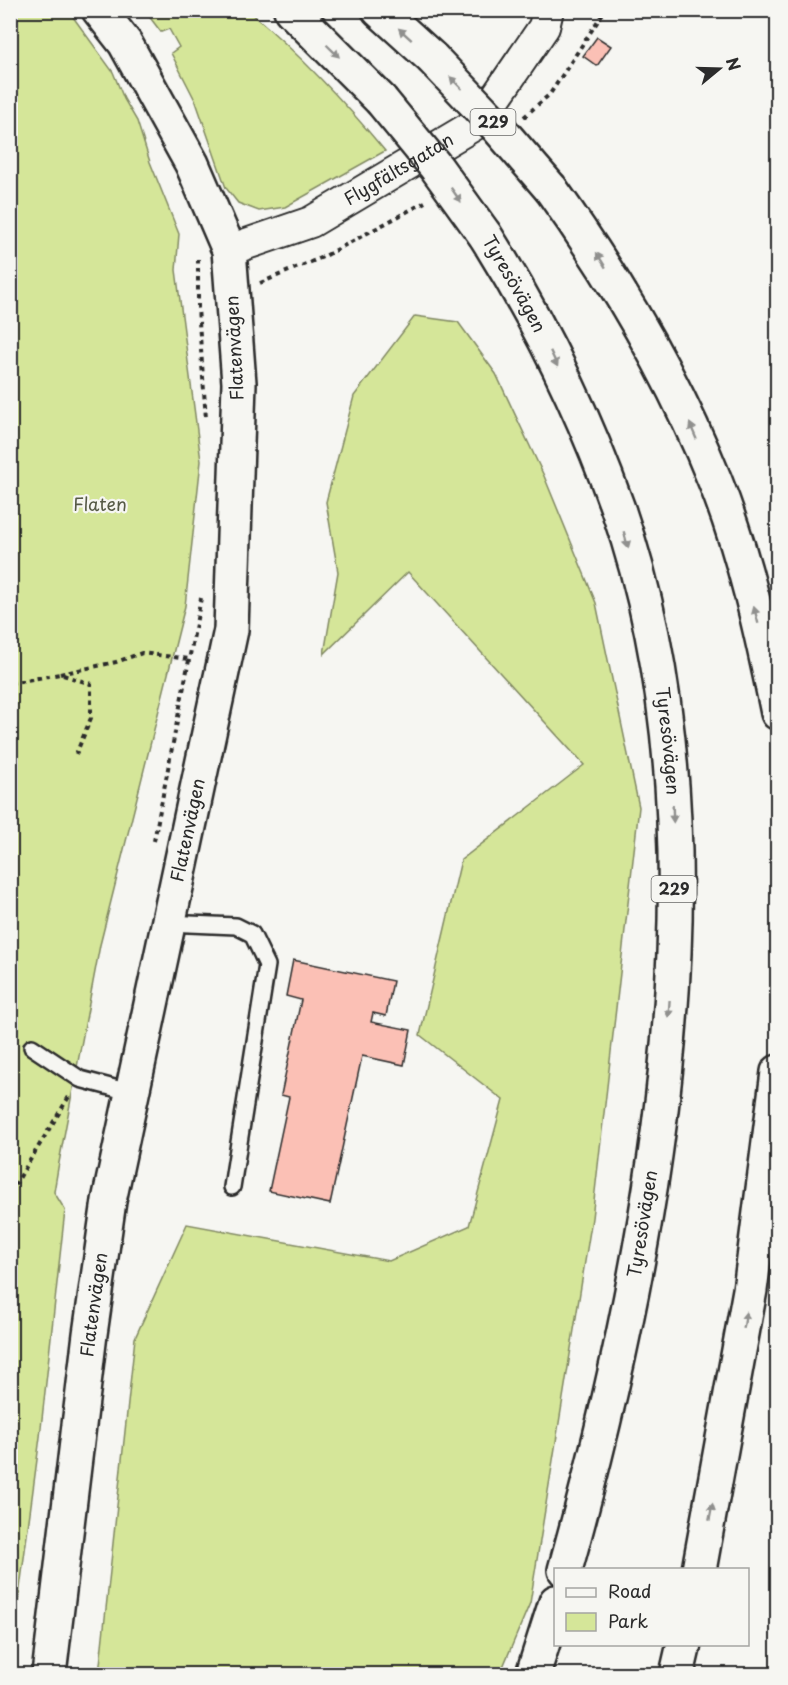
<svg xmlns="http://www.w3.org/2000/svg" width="788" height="1685" font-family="'Playpen Sans',sans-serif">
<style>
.green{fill:#d5e699;stroke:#808862;stroke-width:1.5}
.building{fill:#fbc0b5;stroke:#2b2b2b;stroke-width:1.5}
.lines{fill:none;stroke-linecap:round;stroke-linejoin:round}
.service-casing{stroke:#2b2b2b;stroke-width:20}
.minor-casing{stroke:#2b2b2b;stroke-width:34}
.tertiary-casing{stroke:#2b2b2b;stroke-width:38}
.motorway-casing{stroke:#2b2b2b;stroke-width:38}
.path{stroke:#2b2b2b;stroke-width:4;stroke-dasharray:4.5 4.5;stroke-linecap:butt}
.service{stroke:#f6f6f2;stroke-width:15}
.minor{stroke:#f6f6f2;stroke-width:30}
.tertiary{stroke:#f6f6f2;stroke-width:33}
.motorway{stroke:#f6f6f2;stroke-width:33}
.motorway-bridge-casing{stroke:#2b2b2b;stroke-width:38;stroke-linecap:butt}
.motorway-bridge{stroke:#f6f6f2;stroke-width:33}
.oneway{fill:#90908e}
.labels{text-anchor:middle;stroke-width:4.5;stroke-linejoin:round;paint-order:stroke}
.shield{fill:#f6f6f2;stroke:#686867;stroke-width:1.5}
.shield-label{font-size:16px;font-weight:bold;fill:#2b2b2b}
.street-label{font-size:18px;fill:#2b2b2b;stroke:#f6f6f2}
.park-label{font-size:18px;fill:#565a46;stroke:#f6f6f2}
</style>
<rect width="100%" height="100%" fill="#f6f6f2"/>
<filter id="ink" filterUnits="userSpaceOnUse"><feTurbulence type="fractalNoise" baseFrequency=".0167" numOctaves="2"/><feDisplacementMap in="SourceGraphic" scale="12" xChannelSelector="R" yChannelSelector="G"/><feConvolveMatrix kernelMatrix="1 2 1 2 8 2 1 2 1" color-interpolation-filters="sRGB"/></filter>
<g filter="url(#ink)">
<g class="green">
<path d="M68,10L113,72L124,99L137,121L150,162L179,234L176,270L201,461L185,606L100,945L58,1168L54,1192L65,1210L40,1437L11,1656L10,11Z"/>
<path d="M145,11H249C299,54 343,100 385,151L285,207L259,211L238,203L226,188L196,102L171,53L179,47L169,29L161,32Z"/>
<path d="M415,316L458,322L496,374L544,476L596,603L639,807L592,1218L530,1603L500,1674H99L135,1338L187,1224L389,1261L469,1226L503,1100L420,1035L461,860L584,765L408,572L324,654L338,572L326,502L354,396Z"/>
</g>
<g class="building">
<path d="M597,37L611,46L597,66L583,56Z"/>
<path d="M293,960L393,981L386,1016L373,1013L371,1022L411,1030L404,1065L362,1056L330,1204L269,1191L289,1097L281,1095L301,1000L286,996Z"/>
</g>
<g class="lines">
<defs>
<g id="service">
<path d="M166,923L236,926L252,934L267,965L232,1187"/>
<path d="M32,1047L80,1079L133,1093"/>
</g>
<g id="minor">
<path id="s1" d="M229,250L311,222L479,122L544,27L548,10"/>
</g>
<g id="tertiary">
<path id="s2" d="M49,1674L90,1334L109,1201L231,630L239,383L229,250L192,164L125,43L99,10"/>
</g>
<g id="motorway">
<path d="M291,10L381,100"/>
<path d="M379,10L432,58"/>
<path d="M551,189C617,281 673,376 715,481C745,556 762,635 778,713"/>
<path id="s3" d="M485,235C539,321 584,413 618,509C732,836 656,1245 565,1570"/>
<path d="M699,1570L750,1290L778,1072"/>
<path d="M533,1674L556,1602"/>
<path d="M677,1674L684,1644"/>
</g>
</defs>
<use href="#service" class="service-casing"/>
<use href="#minor" class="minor-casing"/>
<use href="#tertiary" class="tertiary-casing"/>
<use href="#motorway" class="motorway-casing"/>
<g class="path">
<path d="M524,117L550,94L605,10"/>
<path d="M198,259V308L206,419"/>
<path d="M260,283L325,256L425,202"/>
<path d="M60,674L116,662L142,653L189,659"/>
<path d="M10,683L60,674L91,684V718L76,754"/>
<path d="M154,841L201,598"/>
<path d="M10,1193L70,1095"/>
</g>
<use href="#service" class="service"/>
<use href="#minor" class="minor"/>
<use href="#tertiary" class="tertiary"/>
<use href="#motorway" class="motorway"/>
<defs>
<g id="motorway-bridge">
<path d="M432,58L493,122L551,189"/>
<path d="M381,100L436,167L485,235"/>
</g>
</defs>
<use href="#motorway-bridge" class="motorway-bridge-casing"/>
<use href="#motorway-bridge" class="motorway-bridge"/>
</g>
<defs><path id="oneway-solid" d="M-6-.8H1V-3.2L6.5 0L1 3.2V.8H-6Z" transform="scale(1.5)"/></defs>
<g class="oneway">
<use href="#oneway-solid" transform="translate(405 34) rotate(-138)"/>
<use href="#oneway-solid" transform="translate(333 51) rotate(44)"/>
<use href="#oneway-solid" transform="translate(456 83) rotate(-134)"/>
<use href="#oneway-solid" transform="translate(456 195) rotate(55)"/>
<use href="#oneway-solid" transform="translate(601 260) rotate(-122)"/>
<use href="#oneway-solid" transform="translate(554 359) rotate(65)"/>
<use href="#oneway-solid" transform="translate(693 431) rotate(-113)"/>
<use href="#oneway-solid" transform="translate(626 540) rotate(75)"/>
<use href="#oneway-solid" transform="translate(756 615) rotate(-105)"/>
<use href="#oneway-solid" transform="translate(673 814) rotate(88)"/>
<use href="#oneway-solid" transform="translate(669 1009) rotate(94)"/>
<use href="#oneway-solid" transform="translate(745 1320) rotate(-81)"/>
<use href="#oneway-solid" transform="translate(711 1512) rotate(-79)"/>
</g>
</g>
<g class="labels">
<g class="shield">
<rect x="470.5" y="109" width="45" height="26" rx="4.5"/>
<rect x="651.5" y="876" width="45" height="26" rx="4.5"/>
</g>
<g class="shield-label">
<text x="493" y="128">229</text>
<text x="674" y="895">229</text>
</g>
<g class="street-label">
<text dy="6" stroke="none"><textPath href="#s1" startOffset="189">Flygfältsgatan</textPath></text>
<text dy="6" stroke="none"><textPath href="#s3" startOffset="57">Tyresövägen</textPath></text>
<text transform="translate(235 348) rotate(-93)" y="6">Flatenvägen</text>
<text dy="6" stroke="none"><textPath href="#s3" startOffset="543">Tyresövägen</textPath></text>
<text dy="6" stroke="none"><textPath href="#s2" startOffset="856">Flatenvägen</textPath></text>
<text transform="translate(643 1224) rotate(-81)" y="6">Tyresövägen</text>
<text dy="6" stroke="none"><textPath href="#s2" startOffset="372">Flatenvägen</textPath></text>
</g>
<g class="park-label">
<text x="100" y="511">Flaten</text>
</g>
</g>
<rect width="788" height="1685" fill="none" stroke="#f6f6f2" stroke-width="36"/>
<rect x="18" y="18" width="752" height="1649" fill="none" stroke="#2b2b2b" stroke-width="2" filter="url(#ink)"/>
<rect x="554" y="1568" width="195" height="78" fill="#f6f6f2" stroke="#a5a5a2" stroke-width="1.5"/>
<rect x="566" y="1588" width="30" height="9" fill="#f6f6f2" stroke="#a5a5a2" stroke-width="1.5"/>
<text x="608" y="1598" font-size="18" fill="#2b2b2b">Road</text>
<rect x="566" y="1613" width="30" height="18" fill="#d5e699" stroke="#a5a5a2" stroke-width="1.5"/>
<text x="608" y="1628" font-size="18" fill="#2b2b2b">Park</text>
<g transform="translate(719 69) rotate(71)" stroke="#f6f6f2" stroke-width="4.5" paint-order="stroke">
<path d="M0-4.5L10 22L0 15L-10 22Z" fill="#2b2b2b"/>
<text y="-9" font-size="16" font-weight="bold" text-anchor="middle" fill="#2b2b2b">N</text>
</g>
</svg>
